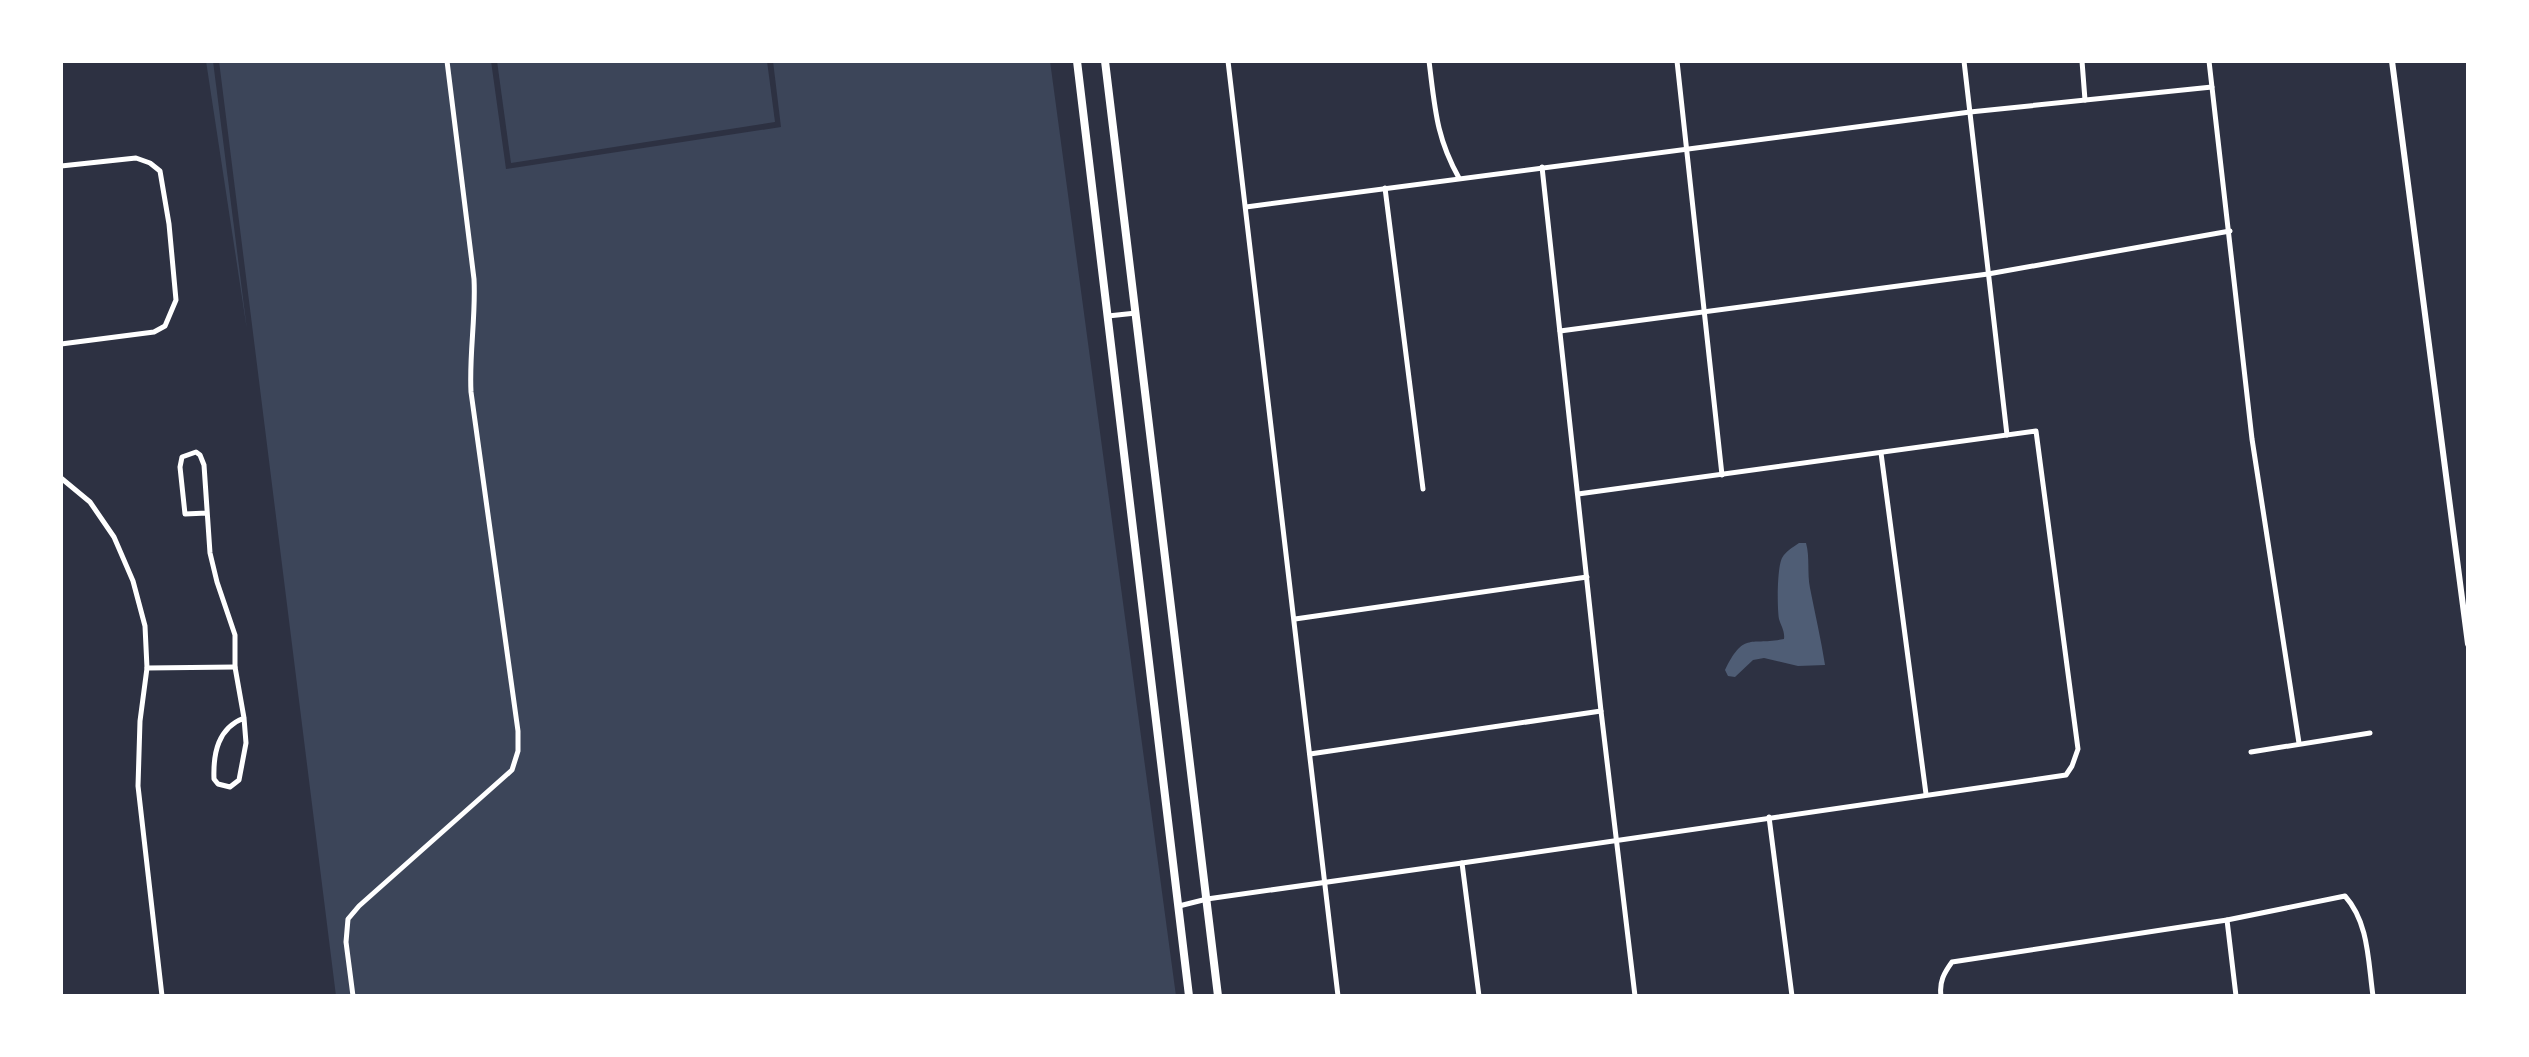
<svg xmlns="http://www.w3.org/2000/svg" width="2529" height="1057" font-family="Lato,sans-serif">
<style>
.green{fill:#3c4559}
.water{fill:#4f5d75}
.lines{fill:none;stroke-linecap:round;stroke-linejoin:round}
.minor{stroke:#fff;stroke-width:5}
.tertiary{stroke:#fff;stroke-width:6}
.primary{stroke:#fff;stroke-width:8}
</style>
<rect width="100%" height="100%" fill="#2d3142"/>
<g class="green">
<path d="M206,61H213L247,330Z"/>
<path d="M219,61H491L506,169L781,127L773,61H1050L1176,996H336Z"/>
<path d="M497,61H767L775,122L511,163Z"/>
</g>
<path class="water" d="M1799,543H1806C1810,557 1807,573 1810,588C1815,614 1821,639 1825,665L1798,666L1764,658L1753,660L1735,677L1728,676L1725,670C1744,631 1750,646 1784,639C1785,631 1781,626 1779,619C1777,607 1777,568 1782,558C1786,551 1792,548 1799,543Z"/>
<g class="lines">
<g class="minor">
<path d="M1228,61L1338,996"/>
<path d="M1429,61C1435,108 1436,137 1459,178"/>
<path d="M1677,61L1722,475"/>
<path d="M1964,61L2007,435"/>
<path d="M2082,61L2085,100"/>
<path d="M2209,61L2252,439L2299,743"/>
<path d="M61,166L136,158L150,163L160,171L169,224L176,300L165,326L154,332L61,344"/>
<path d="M1542,167L1601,711L1635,996"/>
<path d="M1385,188L1423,489"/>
<path d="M1246,207L1970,112L2212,87"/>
<path d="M1108,316L1136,313"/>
<path d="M1560,331L1988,274L2230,231"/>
<path d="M1881,453L1926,794"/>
<path d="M61,478L90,502L114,537L133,581L145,626L147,668L140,721L138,786L162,996"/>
<path d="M207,513L185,514L180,467L182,457L196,452L200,455L204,465L210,553L217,582L235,635V667L244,718L246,743L239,780L230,787L218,784L214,779C213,753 218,728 244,718"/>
<path d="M1295,619L1587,577"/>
<path d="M147,668L235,667"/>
<path d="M2251,752L2370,733"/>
<path d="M1310,754L1601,711"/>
<path d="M1769,817L1792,996"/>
<path d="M1462,863L1479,996"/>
<path d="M1179,906L1207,899L1462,863L2066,775L2072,766L2078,749L2036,431L1578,494"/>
<path d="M2227,920L2236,996"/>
<path d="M353,996L346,942L348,919L359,906L512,770L518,751V731L471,392C469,354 476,317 474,279L447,61"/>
<path d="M1941,996C1939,982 1944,973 1952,962L2227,920L2345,896C2369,923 2368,961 2373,996"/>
</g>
<path class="tertiary" d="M2392,61L2468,644"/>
<g class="primary">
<path d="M1077,61L1189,996"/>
<path d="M1105,61L1218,996"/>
</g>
</g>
<rect width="2529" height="1057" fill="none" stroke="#ffffff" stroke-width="126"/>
</svg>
